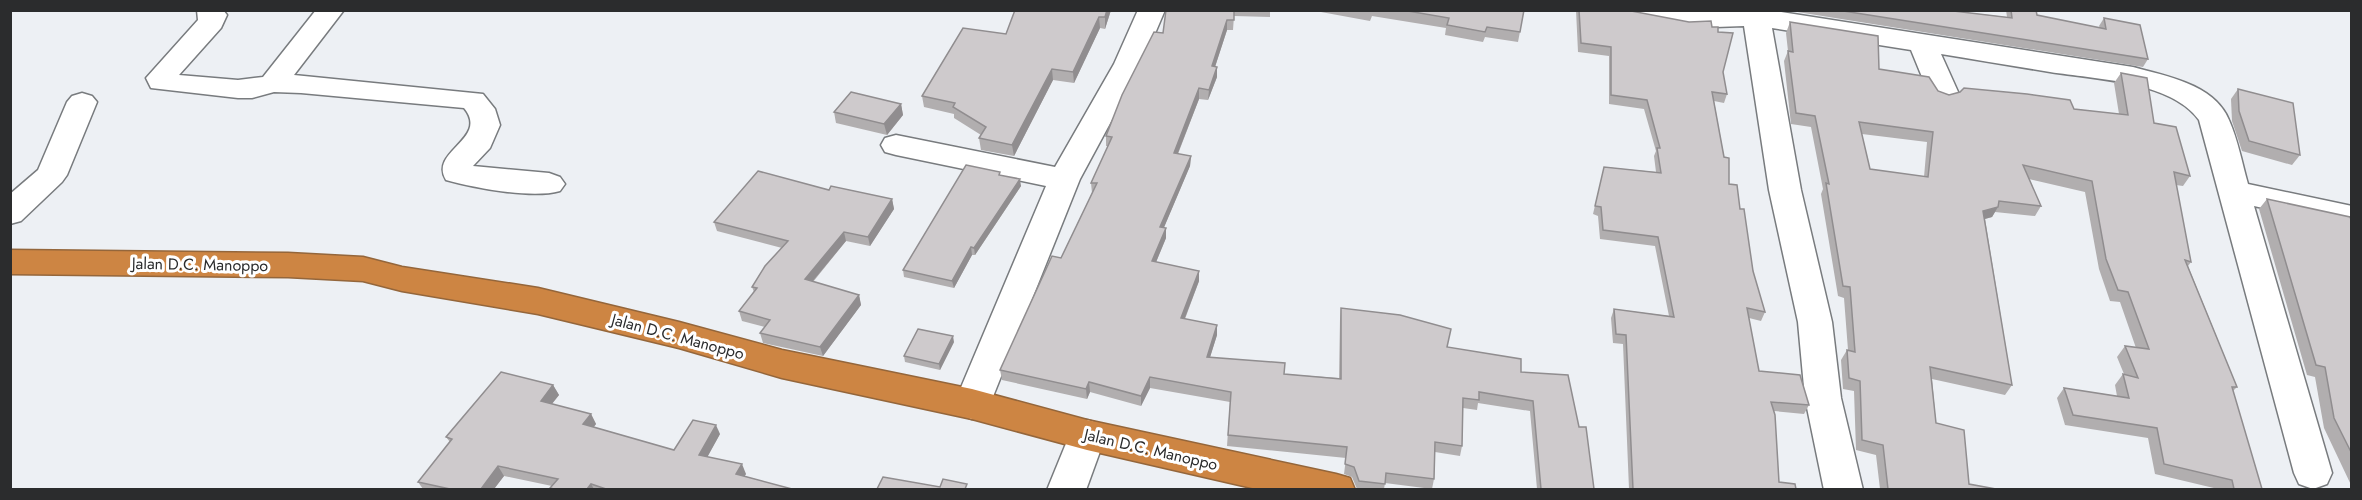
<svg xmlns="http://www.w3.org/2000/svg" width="2362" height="500" font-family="Jost,sans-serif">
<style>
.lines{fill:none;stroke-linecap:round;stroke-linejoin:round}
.minor-casing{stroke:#787b7e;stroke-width:3}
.highway-casing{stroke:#94663b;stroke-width:3}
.minor{fill:#fff;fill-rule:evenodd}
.highway{fill:#cd8543;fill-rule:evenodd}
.wall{fill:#b1aeaf;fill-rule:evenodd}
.shaded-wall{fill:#908d8f}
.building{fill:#cecacc;stroke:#908d8f;stroke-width:1.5;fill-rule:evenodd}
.labels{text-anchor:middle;stroke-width:6;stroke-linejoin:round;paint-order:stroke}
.street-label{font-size:16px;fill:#2b2c2d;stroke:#fff}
</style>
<rect width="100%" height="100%" fill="#edf0f4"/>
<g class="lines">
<defs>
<g id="minor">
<path d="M197,10H223L227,15L221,28L179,75L238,80L263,77L316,10H344L294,75L483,94L495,109L500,125L490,148L473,166L549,173L560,177L565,184L560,191C532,199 475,188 446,180C428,151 490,139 464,108L301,93L274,92L252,98H238L151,88L146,78L198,20Z"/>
<path d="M1138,10H1165L1142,64L1080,179L990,404L985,414L972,419L959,414L954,404L1046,186L896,155L885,152L881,145L885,138L896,135L1055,167L1114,64Z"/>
<path d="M1617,10H1769L2133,67C2166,76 2214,84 2229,120C2238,140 2242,163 2248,184L2352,206V228L2254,206L2332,473L2327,484L2313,489L2299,484L2294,473L2199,120C2171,81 2094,79 2050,72C2014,66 1977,60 1941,54L1959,94L1954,100L1944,103L1934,100L1929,94L1911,50L1772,28L1801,190L1832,322L1841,398L1863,490H1824L1805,398L1798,322L1769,190L1744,26L1687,28L1620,16Z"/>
<path d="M82,93L92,96L97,102L67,175L62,182L21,221L10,224V194L38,170L67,102L72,96Z"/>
<path d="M1087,420L1100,424L1106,435L1086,490H1047L1074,424Z"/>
</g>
<path id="highway" d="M10,250L288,253L363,257L402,267L538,288L679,322L782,350L972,389L1087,420L1336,474L1350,478L1355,490H1261L1087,450L972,419L782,378L679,348L538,314L402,291L363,281L288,277L10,274Z"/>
</defs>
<use href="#minor" class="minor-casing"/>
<use href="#highway" class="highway-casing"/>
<use href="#minor" class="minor"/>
<use href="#highway" class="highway"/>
</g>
<g class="wall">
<path d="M1015,10H1111L1105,29L1100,28L1074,83L1053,80L1014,156L981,150L979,138L981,135L954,118V114L924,107L922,96L1006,34Z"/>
<path d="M1166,10H1270V17L1234,16L1233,30H1227L1215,67H1217V77L1208,100L1199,99L1178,154L1191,156L1190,166L1164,227L1166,238L1156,262L1199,271V281L1185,319L1217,325V335L1210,357L1284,374L1339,378L1340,319L1341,308L1447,347L1521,372L1579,427L1594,489H1537L1530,411L1478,403L1477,410L1463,408L1462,446L1460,456L1435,452L1434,479L1432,489L1385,483L1384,489H1357L1352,477L1344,474L1346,458L1227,446L1230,402L1150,388L1141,406L1090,392L1087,399L1002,380L1000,370L1061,258L1092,193L1091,183L1108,146H1106V136L1163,33Z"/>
<path d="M1310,10H1524L1518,42L1485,37L1483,42L1445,35L1446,28L1372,16L1370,21Z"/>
<path d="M1576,10H1626L1723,72L1727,94L1724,103L1714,101L1729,184L1740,209L1753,271L1765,312L1761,321L1749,318L1759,371L1809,405L1804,414L1774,411L1779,482L1796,489H1629L1623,344L1613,343L1611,318L1614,309L1669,316L1655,246L1600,239L1598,216L1593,214L1604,167L1656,172L1654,156L1656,151L1644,109L1609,104V56L1578,52Z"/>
<path d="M1785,10H1945L2007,17L2006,10H2036L2037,15L2100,28L2099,26L2104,18L2148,59L2143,67Z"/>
<path d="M1790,22L1879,69L1949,95L2119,114L2114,83L2121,73L2190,176L2183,186L2176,185L2191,262L2188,266L2237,387L2233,391L2262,489H2218L2155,474L2148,438L2065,425L2057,398L2064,388L2117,396L2115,385L2123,374H2124L2117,357L2125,346L2136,348L2120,302L2110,301L2099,269L2085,192L2029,179L2041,206L2035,216L1995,212L1992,217L1985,219L2012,385L2005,395L1932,379L1936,423L1969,484L1996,489H1880L1876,455L1856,450L1854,391L1843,389L1841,360L1847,350H1848L1844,298L1838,296L1821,194L1823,189L1811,127L1791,124L1784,61L1788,51L1786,33ZM1862,134L1927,142L1924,177L1870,169Z"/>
<path d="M2238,89L2300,155L2292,165L2242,151L2232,121L2231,99Z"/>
<path d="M901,104L903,115L887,135L836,123L834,112Z"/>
<path d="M1001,175L1021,186L975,255H972L954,288L904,277L903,270Z"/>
<path d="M829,190L892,199L894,209L870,246L846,241L813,282L859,295L861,305L823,356L763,343L760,333L765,327L742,321L739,311L754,292L752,287L782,248L717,231L714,222Z"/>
<path d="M2267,199L2352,222V487L2324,428L2315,377L2307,375L2259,209Z"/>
<path d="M954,342L940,370L905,362L904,356Z"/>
<path d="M553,385L559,395L552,404L591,414L596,424L594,427L674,450L720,434L707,457L746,474L744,476L792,489H551L550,488L552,486L504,476L494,489H423L418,482L450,442L446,437Z"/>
</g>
<g class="shaded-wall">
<path d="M1107,10H1111L1105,29V17Z"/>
<path d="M1099,17L1100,28L1074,83L1073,72Z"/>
<path d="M1227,20V30L1212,76V66Z"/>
<path d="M1217,67V77L1208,100L1209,90Z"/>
<path d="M1052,69L1053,80L1014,156L1012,145Z"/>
<path d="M1199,88V99L1174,163V153Z"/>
<path d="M901,104L903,115L887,135L884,124Z"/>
<path d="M1191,156L1190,166L1160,237V227Z"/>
<path d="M1020,179L1021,186L975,255L974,248Z"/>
<path d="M892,199L894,209L870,246L868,237Z"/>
<path d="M1998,207L1992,217L1977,221L1983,211Z"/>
<path d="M1166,228V238L1152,272V261Z"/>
<path d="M844,232L846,241L807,288L805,279Z"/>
<path d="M971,247L972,255L954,288L952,281Z"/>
<path d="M1199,271V281L1181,328V318Z"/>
<path d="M859,295L861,305L823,356L820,347Z"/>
<path d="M1217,325V335L1207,367V357Z"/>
<path d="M953,336L954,342L940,370L939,364Z"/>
<path d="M1150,377V388L1141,406V396Z"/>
<path d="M1089,382L1090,392L1087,399L1086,389Z"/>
<path d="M553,385L559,395L546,411L541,401Z"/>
<path d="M591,414L596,424L588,434L583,424Z"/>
<path d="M716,425L720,434L703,465L699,455Z"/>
<path d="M742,464L746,474L740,484L736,474Z"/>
<path d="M498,466L504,476L494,489H481Z"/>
<path d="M591,484L594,489H587Z"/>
</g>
<g class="building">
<path d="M1015,10H1107L1105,17H1099L1073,72L1052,69L1012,145L979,138L986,127L953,107L955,103L922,96L963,28L1006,34Z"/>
<path d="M1166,10H1234V20H1227L1212,66L1217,67L1209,90L1199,88L1174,153L1191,156L1160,227L1166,228L1152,261L1199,271L1181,318L1217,325L1207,357L1285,363L1284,374L1341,379V308L1400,315L1451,329L1447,347L1521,359V372L1568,375L1579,427H1586L1594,489H1541L1533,401L1479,392V400L1463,398L1462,446L1435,442L1434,479L1386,473L1385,484L1359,481L1354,467L1345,464L1347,447L1228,435L1231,392L1150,377L1141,396L1089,382L1086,389L1000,370L1052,256L1061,258L1097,183H1091L1112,137L1106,136L1122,95L1154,32L1163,33Z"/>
<path d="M1402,10H1524L1520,32L1487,27L1485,32L1447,25L1449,18Z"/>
<path d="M1579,10H1626L1689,22L1711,21L1712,27H1718V32L1733,33L1723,72L1727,94L1712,92L1724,157L1729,158V184L1737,185L1740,209H1744L1753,271L1765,312L1747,308L1759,371L1800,375L1809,405L1771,402L1775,415L1779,482L1795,484L1796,489H1633L1626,335L1616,334L1614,309L1674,317L1658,237L1603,230L1601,207L1595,206L1604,167L1661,173L1657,148H1660L1647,100L1611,95V47L1581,43Z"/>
<path d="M1837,10H1945L2012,18L2011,10H2036L2037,15L2106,29L2104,18L2140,25L2148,59Z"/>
<path d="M1790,22L1878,36L1879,69L1929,77L1938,91L1949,95L1960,92L1964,88L2027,94L2070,100L2074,109L2128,115L2121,73L2147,78L2154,123L2176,127L2190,176L2174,172L2191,262L2185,260L2237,387H2232L2262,489H2234L2232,480L2164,464L2157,428L2073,415L2064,388L2129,398L2123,374L2138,378L2125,346L2149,349L2128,292L2118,290L2106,259L2092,181L2023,165L2041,206L1999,201L1998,207L1983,211L2012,385L1930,367L1936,423L1964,430L1969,484L1996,489H1888L1883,445L1862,440L1860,381L1849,378L1847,350L1855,352L1850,287L1843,286L1826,183L1829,184L1815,116L1796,113L1788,51L1793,52ZM1859,122L1933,132L1928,177L1870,169Z"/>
<path d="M2238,89L2293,103L2300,155L2249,141L2239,111Z"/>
<path d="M851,92L901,104L884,124L834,112Z"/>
<path d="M966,165L1000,172L999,175L1020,179L974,248L971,247L952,281L903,270Z"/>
<path d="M758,171L829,190L831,186L892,199L868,237L844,232L805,279L859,295L820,347L760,333L770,320L739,311L757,288L752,287L765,266L788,241L714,222Z"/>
<path d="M2267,199L2350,217L2352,222V454L2334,418L2325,367L2316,365Z"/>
<path d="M918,329L953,336L939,364L904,356Z"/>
<path d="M501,372L553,385L541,401L591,414L583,424L674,450L693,420L716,425L699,455L742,464L736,474L792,489H606L591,484L587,489H554L550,488L558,479L498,466L481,489H450L418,482L452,439L446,437Z"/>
<path d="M883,477L940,487L943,479L967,484L965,489H877Z"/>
</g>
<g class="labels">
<g class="street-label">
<text transform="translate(200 264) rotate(1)" y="6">Jalan D.C. Manoppo</text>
<text transform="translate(678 336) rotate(15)" y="6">Jalan D.C. Manoppo</text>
<text transform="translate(1151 449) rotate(13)" y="6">Jalan D.C. Manoppo</text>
</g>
</g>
<rect width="2362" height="500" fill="none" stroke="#2b2c2d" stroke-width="24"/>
</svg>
